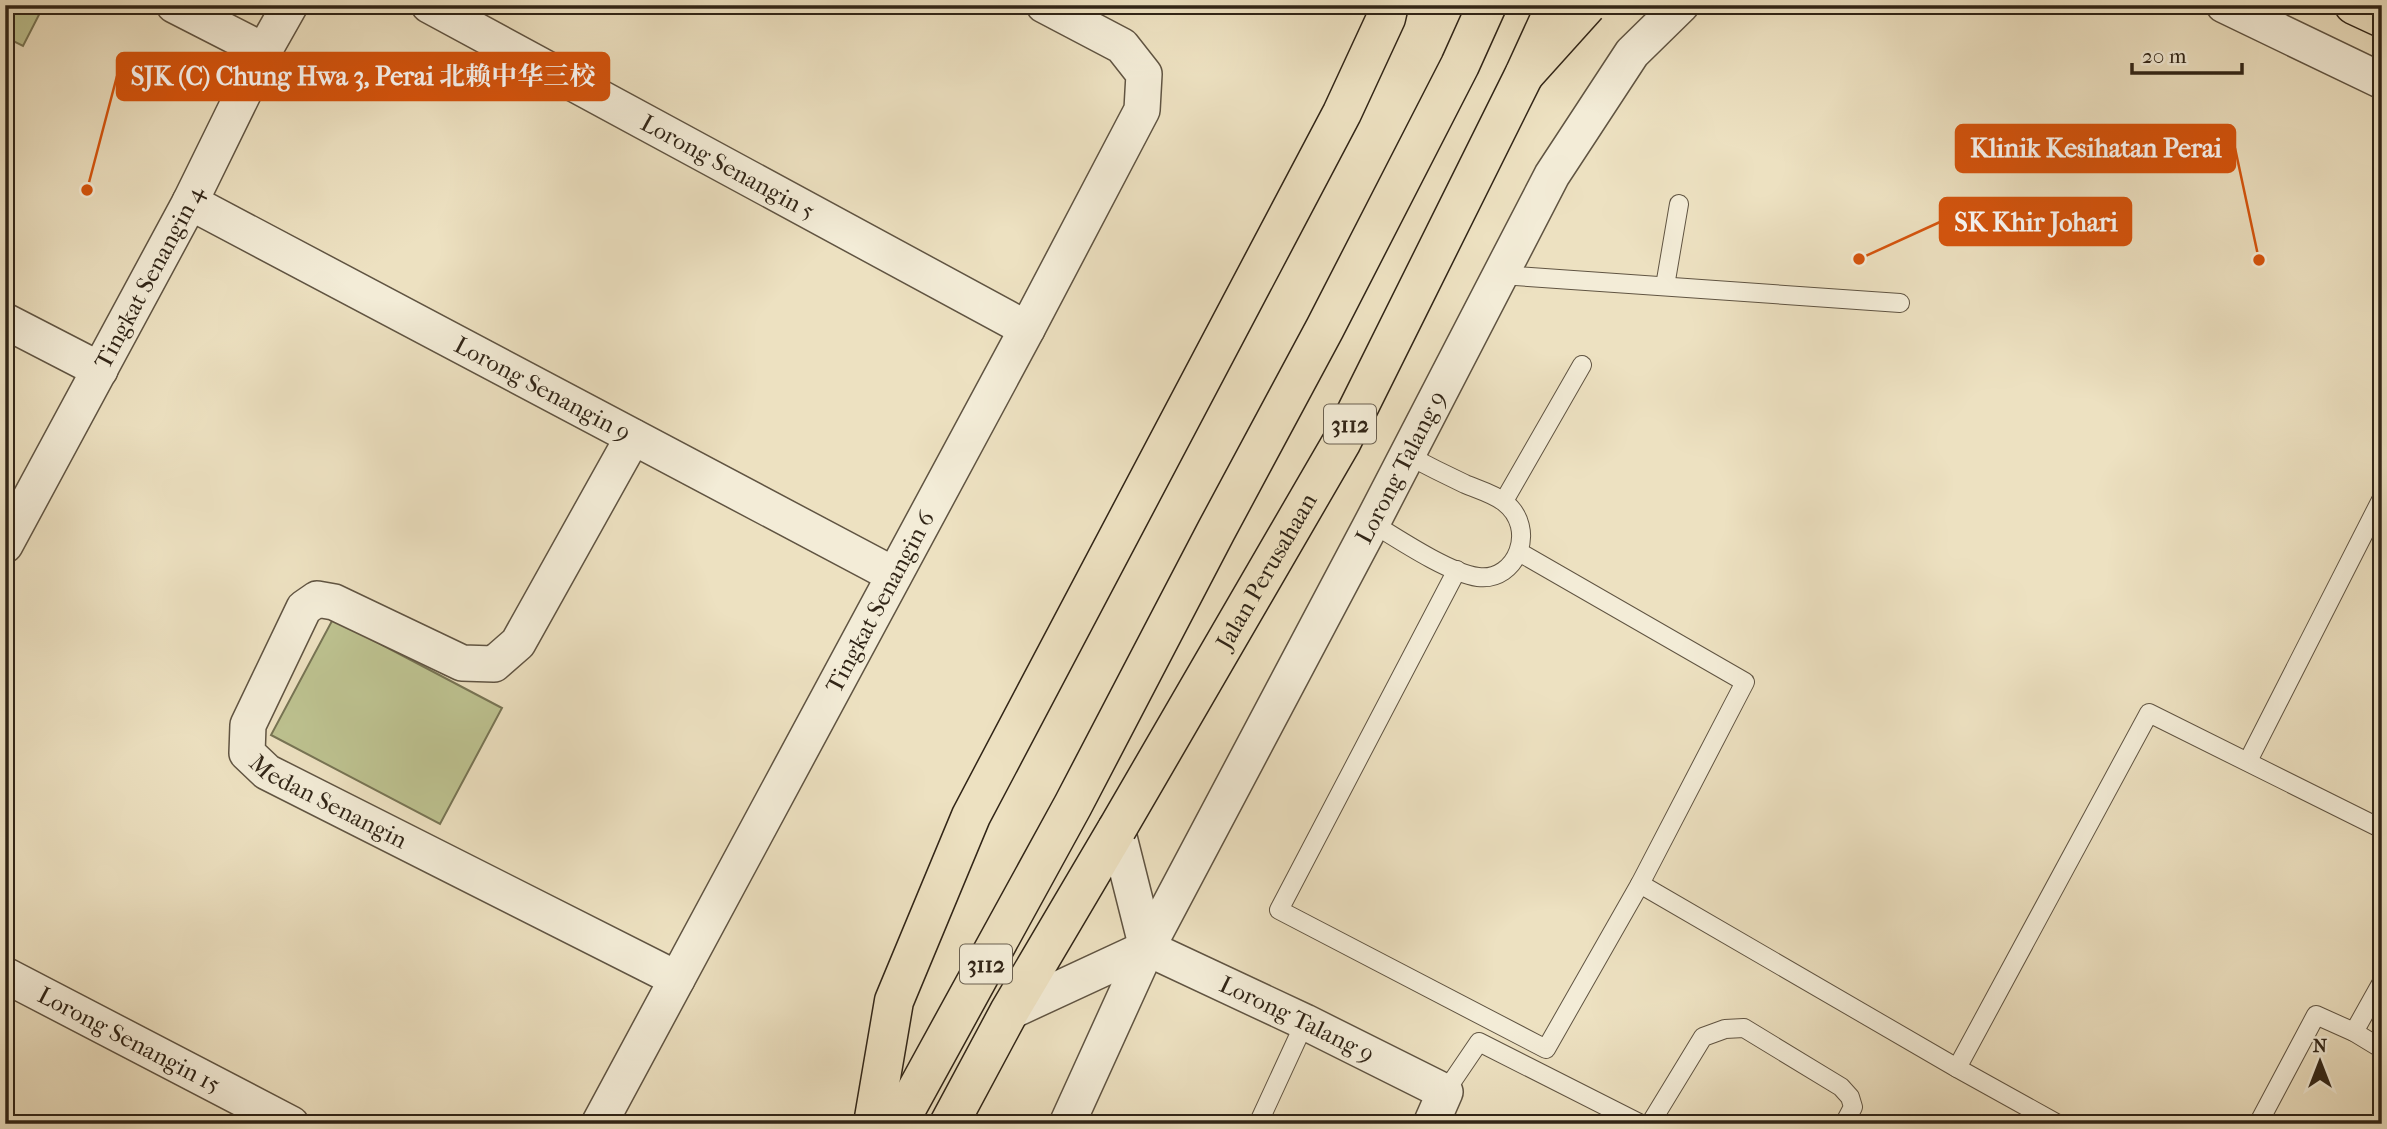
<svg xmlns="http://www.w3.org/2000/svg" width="2387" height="1129" font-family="'IM FELL French Canon','Noto Serif SC',serif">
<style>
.green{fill:#bdc290;stroke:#777454;stroke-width:2}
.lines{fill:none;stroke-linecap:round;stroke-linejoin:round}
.lane-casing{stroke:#605442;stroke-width:20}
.street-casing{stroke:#605442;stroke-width:38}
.primary-casing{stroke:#312517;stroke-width:41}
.highway-casing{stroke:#312517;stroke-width:41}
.lane{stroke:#f3ecd7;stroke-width:18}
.street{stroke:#f3ecd7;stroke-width:35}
.primary{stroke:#ede1c1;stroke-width:38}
.highway{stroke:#ede1c1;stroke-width:38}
.primary-bridge-casing{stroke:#312517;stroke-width:41;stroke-linecap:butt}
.highway-bridge-casing{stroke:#312517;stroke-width:41;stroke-linecap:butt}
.primary-bridge{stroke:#ede1c1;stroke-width:38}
.highway-bridge{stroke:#ede1c1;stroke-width:38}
.labels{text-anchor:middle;stroke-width:6;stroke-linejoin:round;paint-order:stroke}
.shield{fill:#f3ecd7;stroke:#6b6151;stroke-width:2}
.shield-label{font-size:23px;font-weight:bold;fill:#312517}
.street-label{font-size:24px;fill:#312517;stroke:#f3ecd7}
.leader{fill:none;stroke:#d6540d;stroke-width:2.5}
.callout-dot{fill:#d6540d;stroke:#f3ecd7;stroke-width:2.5}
.callout{fill:#d6540d;stroke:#d6540d;stroke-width:2.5}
.callout-label{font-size:26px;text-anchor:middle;font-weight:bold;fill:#fff}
</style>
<rect width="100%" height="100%" fill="#ede1c1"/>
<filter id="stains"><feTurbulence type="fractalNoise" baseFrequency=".00286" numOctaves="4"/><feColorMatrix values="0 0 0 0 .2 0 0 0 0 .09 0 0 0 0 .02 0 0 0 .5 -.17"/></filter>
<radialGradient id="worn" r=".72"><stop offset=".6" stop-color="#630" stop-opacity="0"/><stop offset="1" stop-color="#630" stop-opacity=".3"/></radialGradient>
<g class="green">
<path d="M5,5H44L23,46L5,37Z"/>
<path d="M333,619L502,708L440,824L271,735Z"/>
</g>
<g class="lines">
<defs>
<g id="lane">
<path d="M1501,275L1900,303"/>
<path d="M1665,286L1679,204"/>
<path d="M1504,501L1582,365"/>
<path d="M1372,523C1398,539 1449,573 1478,577C1517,582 1538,528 1504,502C1494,494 1477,489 1465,484C1446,475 1426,465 1407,455"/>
<path d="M1457,570L1279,910L1546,1049L1640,884L1745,682L1519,552"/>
<path d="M2248,761L2382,498"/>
<path d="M1640,884L1957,1068L2058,1124"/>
<path d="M2354,1032L2382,982"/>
<path d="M1957,1068L2149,713L2382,829"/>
<path d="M1445,1092L1479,1042L1641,1124"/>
<path d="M1258,1124L1305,1022"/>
<path d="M1650,1124L1703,1037L1725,1029L1744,1028L1841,1087L1850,1097L1853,1107L1844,1124"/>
<path d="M2258,1124L2316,1015L2354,1032L2382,1049"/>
</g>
<g id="street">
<path d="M174,5L264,51"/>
<path id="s1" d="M429,5L1027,329"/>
<path d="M2224,5L2382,81"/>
<path id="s2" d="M190,202L894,575"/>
<path d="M5,321L100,370"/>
<path id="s3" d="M633,437L518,643L494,664L462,663L334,602L317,599L304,608L248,725L247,753L267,772L677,979"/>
<path id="s4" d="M5,545L190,202L264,51L290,5"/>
<path d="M1117,829L1147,948"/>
<path id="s5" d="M1147,948L1305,1022L1445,1092L1431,1124"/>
<path id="s6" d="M5,975L291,1124"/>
<path d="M1009,1012L1147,948"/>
<path id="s7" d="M599,1124L1027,329L1142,110L1144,74L1122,46L1044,5"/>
<path id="s8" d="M1067,1124L1147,948L1372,523L1552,175L1632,53L1681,5"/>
</g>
<g id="primary">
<path d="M898,1124L1073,805L1216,531L1325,328L1460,65L1487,5"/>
<path d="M949,1124L1009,1012L1117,829"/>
</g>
<g id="highway">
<path d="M2354,5L2382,18"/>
<path d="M873,1124L894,1001L971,816L1342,113L1386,18L1389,5"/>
</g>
</defs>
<use href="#lane" class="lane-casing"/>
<use href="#street" class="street-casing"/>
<use href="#primary" class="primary-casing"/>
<use href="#highway" class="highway-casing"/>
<use href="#lane" class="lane"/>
<use href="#street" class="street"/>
<use href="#primary" class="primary"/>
<use href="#highway" class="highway"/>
<defs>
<g id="primary-bridge">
<path id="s9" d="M1117,829L1341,443L1524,75L1556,5"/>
</g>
<path id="highway-bridge" d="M1524,75L1587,5"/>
</defs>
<use href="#primary-bridge" class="primary-bridge-casing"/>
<use href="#highway-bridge" class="highway-bridge-casing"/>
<use href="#primary-bridge" class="primary-bridge"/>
<use href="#highway-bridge" class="highway-bridge"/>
</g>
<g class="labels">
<g class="shield">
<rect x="1324" y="404.5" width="52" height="39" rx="5"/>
<rect x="960" y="944.5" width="52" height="39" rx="5"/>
</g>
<g class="shield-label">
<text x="1350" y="432">3112</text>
<text x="986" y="972">3112</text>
</g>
<g class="street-label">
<text dy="8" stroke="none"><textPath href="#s1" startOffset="340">Lorong Senangin 5</textPath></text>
<text dy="8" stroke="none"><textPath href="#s4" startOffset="304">Tingkat Senangin 4</textPath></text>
<text dy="8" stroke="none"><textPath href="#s2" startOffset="399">Lorong Senangin 9</textPath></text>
<text dy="8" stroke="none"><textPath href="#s8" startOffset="737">Lorong Talang 9</textPath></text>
<text dy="8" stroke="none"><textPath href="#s9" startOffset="298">Jalan Perusahaan</textPath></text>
<text dy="8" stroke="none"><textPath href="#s7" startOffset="593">Tingkat Senangin 6</textPath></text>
<text dy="8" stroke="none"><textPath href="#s3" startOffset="728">Medan Senangin</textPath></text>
<text dy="8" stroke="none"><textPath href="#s5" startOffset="166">Lorong Talang 9</textPath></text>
<text dy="8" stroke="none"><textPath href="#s6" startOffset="140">Lorong Senangin 15</textPath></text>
</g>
</g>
<path class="leader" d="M87 190L117 76M2259 260L2235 148M1859 259L1940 222"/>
<g class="callout-dot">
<circle cx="87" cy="190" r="7"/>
<circle cx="2259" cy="260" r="7"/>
<circle cx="1859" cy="259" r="7"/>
</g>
<g class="callout">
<rect x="117" y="53" width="492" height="47" rx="7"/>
<rect x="1956" y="125" width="279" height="47" rx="7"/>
<rect x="1940" y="198" width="191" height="47" rx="7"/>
</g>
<g class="callout-label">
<text x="363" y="85">SJK (C) Chung Hwa 3, Perai 北赖中华三校</text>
<text x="2096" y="157">Klinik Kesihatan Perai</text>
<text x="2036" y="231">SK Khir Johari</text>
</g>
<rect width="2387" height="1129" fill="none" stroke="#ede1c1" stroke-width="28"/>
<rect x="7" y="7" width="2373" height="1115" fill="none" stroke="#312517" stroke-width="3.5"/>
<rect x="14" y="14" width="2359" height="1101" fill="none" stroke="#312517" stroke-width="2"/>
<g transform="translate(2320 1062)" stroke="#f3ecd7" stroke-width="5" paint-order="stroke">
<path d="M0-5L12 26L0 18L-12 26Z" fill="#312517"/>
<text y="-10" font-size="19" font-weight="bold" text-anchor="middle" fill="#312517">N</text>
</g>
<path d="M2132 63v10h110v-10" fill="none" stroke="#312517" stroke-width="3.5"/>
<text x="2142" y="63" font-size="21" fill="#312517" stroke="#f3ecd7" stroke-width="5" paint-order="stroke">20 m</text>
<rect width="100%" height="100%" filter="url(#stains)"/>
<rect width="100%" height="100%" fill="url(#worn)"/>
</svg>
